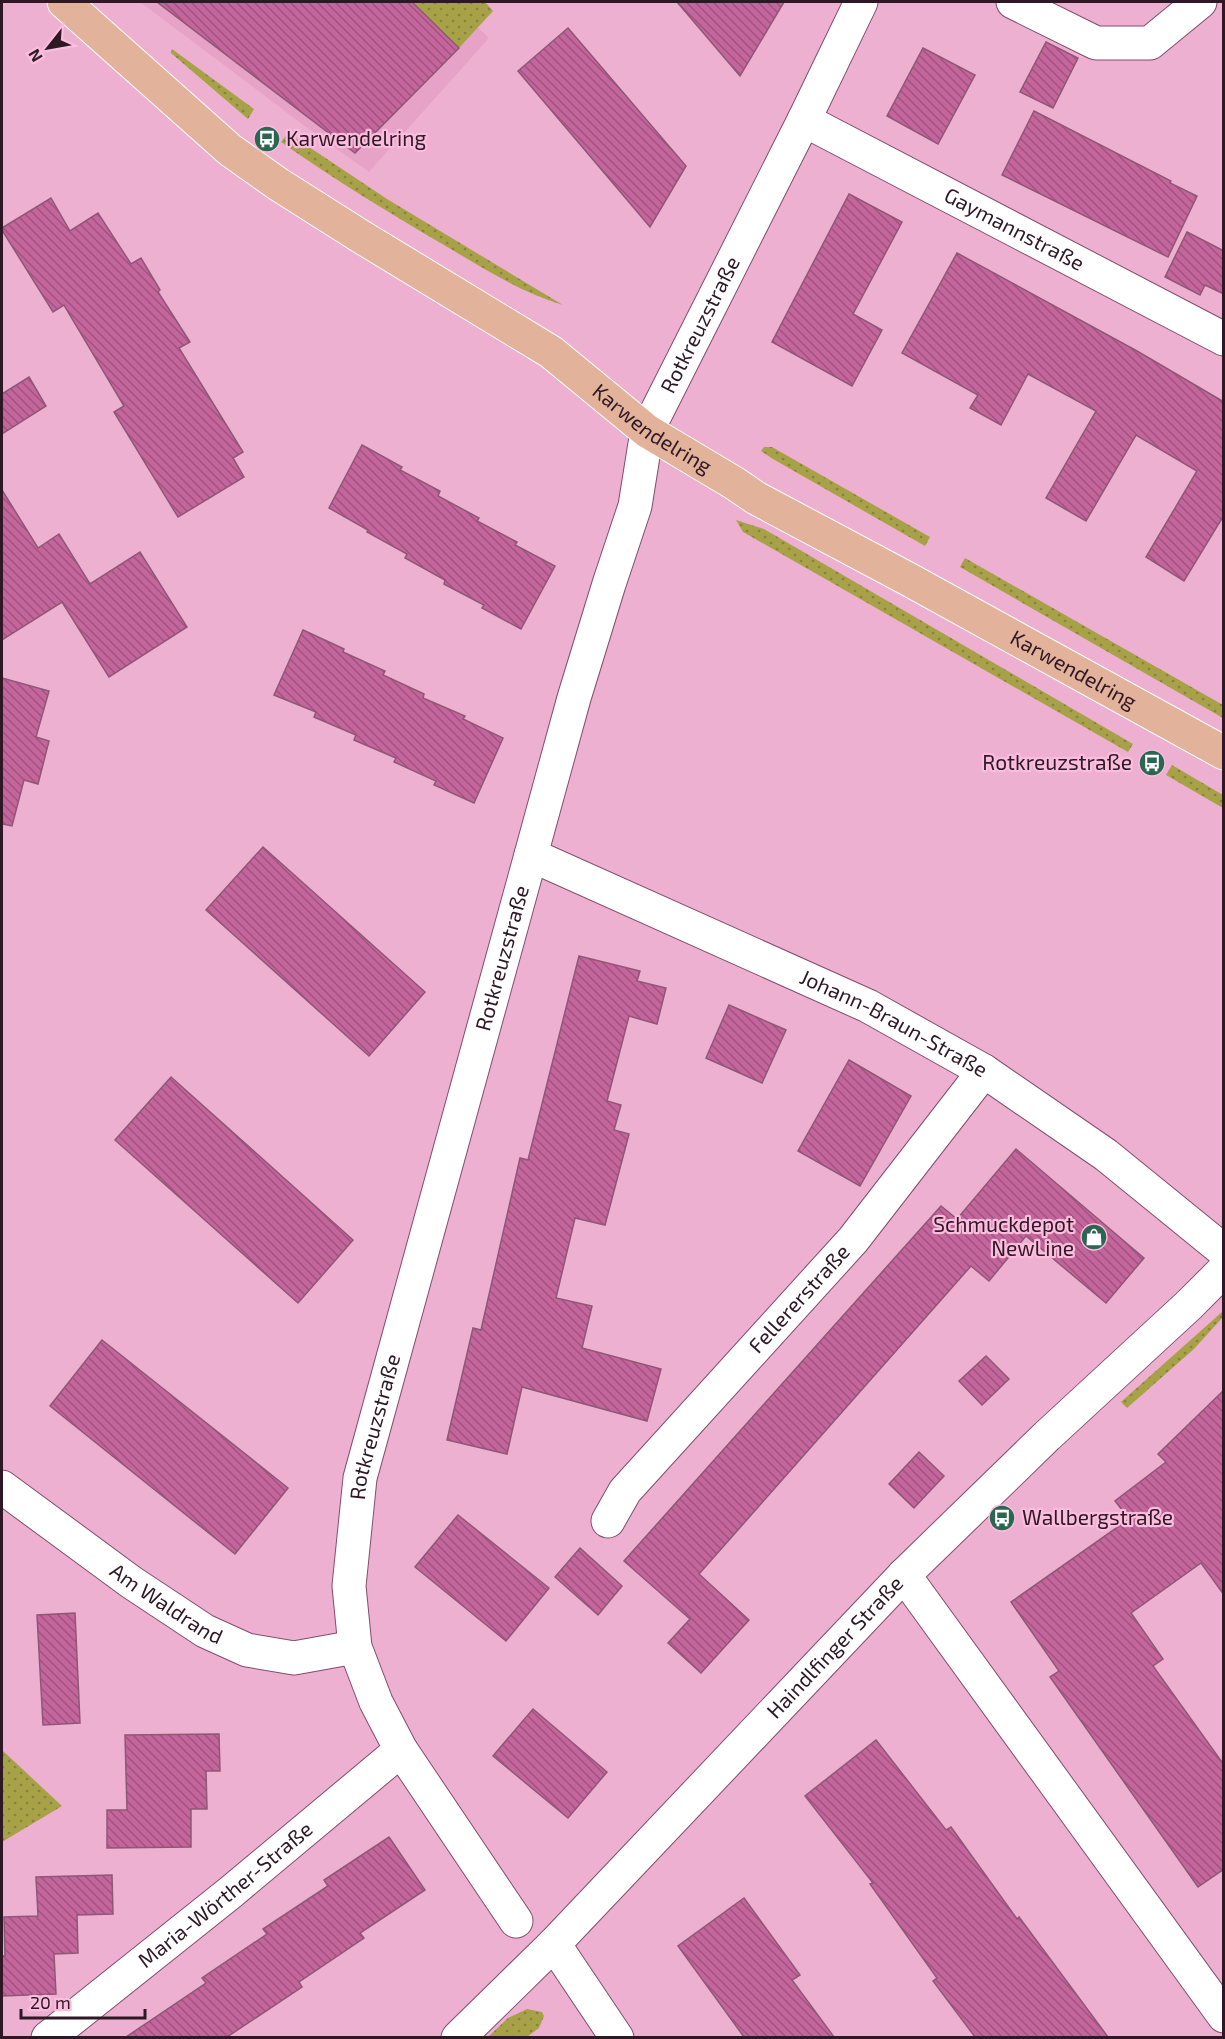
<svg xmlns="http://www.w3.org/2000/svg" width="1225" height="2039" font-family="'Exo 2',sans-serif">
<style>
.built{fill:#e7a3c7}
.grass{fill:url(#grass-dots)}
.building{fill:url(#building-back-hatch);stroke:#8e5776;stroke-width:1.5}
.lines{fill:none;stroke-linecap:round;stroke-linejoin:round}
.minor-casing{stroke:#834d6b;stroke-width:35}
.major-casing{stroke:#fff;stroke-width:35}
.minor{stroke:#fff;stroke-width:33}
.major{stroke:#e3b29a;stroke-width:33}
.labels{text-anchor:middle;stroke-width:4.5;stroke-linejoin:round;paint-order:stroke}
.poi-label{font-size:21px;fill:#2f1825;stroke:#fbbddd;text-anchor:start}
.street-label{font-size:21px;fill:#2f1825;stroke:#fbbddd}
</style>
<defs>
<pattern id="grass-dots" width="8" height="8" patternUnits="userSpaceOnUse" patternTransform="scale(1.5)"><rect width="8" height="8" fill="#a7a247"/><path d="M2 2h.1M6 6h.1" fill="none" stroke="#88833b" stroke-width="1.8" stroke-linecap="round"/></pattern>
<pattern id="building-back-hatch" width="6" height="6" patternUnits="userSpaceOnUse" patternTransform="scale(1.5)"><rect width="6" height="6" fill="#c4669c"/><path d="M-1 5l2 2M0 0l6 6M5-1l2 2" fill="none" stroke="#a0537f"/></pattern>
</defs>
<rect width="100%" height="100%" fill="#eeb0d0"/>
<path class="built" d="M140,2H451L489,38L369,172L306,127Z"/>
<g class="grass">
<path d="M412,2H485L493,11L459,48Z"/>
<path d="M172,49L254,109L248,119L171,53Z"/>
<path d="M288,133L387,199L563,305C520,292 483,268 444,245C389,213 334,179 281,142Z"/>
<path d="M764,447H772L930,537L925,546L773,459L761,451Z"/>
<path d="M736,520L764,529L1133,744L1128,752L743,532Z"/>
<path d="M965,558L1223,705V718L960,567Z"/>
<path d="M1172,765L1223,795V808L1166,775Z"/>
<path d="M1223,1311V1317L1194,1349L1127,1408L1121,1402Z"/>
<path d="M2,1750L62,1806L2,1842Z"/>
<path d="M527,2009L542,2012L544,2016L539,2028L527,2037H488L508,2018Z"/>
</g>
<g class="building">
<path d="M157,2H412L459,48L355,153Z"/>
<path d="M677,2H784L740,76Z"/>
<path d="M568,28L686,166L650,227L518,71Z"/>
<path d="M1046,42L1078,58L1053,108L1020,92Z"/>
<path d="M923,48L975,75L938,144L887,116Z"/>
<path d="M1034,111L1171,181L1170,183L1197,196L1168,257L1002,175Z"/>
<path d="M849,194L902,222L853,314L882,330L852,386L772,342Z"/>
<path d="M51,198L70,231L98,213L131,264L141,258L160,290L158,292L190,342L179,348L243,452L233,458L244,477L178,517L114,412L124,406L64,305L53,312L2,230V228Z"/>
<path d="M1187,232L1224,251V294L1205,285L1200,295L1165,277Z"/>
<path d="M957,253L1137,351L1224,402V515L1184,581L1146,557L1197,471L1136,435L1086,521L1046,498L1096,411L1028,374L1001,425L970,408L978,395L902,353Z"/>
<path d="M29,377L46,406L2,434V394Z"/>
<path d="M362,445L402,467L400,470L440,491L438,496L479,518L477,521L517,542L515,545L555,566L521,629L482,608L484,605L444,584L445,580L405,558L407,554L367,532L368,530L329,508Z"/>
<path d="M2,490L38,548L59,534L90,584L140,552L187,627L109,677L62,602L2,640Z"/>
<path d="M303,630L344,649L343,652L385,671L383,675L424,694L423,698L465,716L463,719L503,738L474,803L434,785L436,781L394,762L396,758L354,740L356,735L314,717L316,712L274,695Z"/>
<path d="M2,678L49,691L36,737L49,741L38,784L24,780L12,826L2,824Z"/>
<path d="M263,847L425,992L369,1056L206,910Z"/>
<path d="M579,956L640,971L637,981L666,988L657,1024L629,1016L607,1101L621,1105L614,1130L629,1134L605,1225L575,1218L556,1298L592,1306L582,1348L661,1369L647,1421L522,1387L507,1454L447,1440L473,1328L481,1330L520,1158L528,1160Z"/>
<path d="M729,1005L786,1030L762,1083L706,1058Z"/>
<path d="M849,1060L911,1096L860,1186L798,1151Z"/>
<path d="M171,1077L353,1240L298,1303L115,1140Z"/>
<path d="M1016,1149L1144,1258L1106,1303L1026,1236L989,1281L971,1266L699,1574L749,1620L701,1673L668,1643L690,1619L624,1561L941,1206L957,1219Z"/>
<path d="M102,1340L288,1488L235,1554L50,1406Z"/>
<path d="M986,1356L1009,1379L982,1405L959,1381Z"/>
<path d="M1224,1390V1595L1201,1563L1131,1613L1163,1659L1153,1666L1224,1765V1869L1198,1887L1050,1677L1059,1671L1011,1602L1129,1519L1115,1501L1166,1462L1158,1454Z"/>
<path d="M919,1452L944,1476L914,1508L889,1484Z"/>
<path d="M458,1515L549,1588L506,1641L415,1567Z"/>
<path d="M580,1548L622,1586L598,1615L555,1577Z"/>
<path d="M75,1613L80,1723L43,1725L37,1615Z"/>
<path d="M533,1709L607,1772L568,1818L493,1756Z"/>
<path d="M219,1734L220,1771H206L207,1809H191V1847L107,1848V1810H127L125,1735Z"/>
<path d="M876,1740L946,1830L951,1827L1017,1919L1019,1917L1108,2037H975L933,1981L937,1978L870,1884L873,1883L805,1796Z"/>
<path d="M389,1837L425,1890L360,1933L364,1938L299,1982L302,1987L227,2037H126L206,1983L202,1978L267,1934L263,1929L328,1886L324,1880Z"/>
<path d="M112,1875L113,1914L77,1915L78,1953L54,1954L56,1994L2,1996V1956H5L4,1917L38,1916L36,1877Z"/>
<path d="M744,1898L800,1975L792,1980L834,2037H744L678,1946Z"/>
</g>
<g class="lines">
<defs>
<g id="minor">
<path d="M1013,2L1096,43H1150L1200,2"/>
<path id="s1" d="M804,120L1224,339"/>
<path id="s2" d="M531,855L868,1006L984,1071L1106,1155L1224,1251"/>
<path id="s3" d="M2,1487L131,1582L205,1631L247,1650L294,1658L355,1647"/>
<path id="s4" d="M608,1521L625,1491L853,1240L984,1071"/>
<path d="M904,1575L1224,2016"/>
<path id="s5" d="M516,1921L401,1750L376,1702L355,1647L349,1586L360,1478L574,698L609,584L635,506L647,431L804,120L861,2"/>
<path d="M554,1944L617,2038"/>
<path id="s6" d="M48,2038L231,1892L401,1750"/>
<path id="s7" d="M458,2038L554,1944L904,1575L1047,1436L1189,1305L1224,1270"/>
</g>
<g id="major">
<path id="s8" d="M64,2L230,150L278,184L360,236L551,352L647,431L734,483L756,498L908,579L1224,753"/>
</g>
</defs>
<use href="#minor" class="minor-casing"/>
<use href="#major" class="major-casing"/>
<use href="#minor" class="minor"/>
<use href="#major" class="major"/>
</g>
<defs>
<symbol id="bus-disc" viewBox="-11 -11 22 22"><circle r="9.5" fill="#2b6650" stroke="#fbbddd"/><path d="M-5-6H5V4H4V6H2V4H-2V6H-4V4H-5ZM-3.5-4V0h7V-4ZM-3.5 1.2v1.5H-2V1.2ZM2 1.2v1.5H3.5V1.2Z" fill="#fff"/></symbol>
<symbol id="shop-disc" viewBox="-11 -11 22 22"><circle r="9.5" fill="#2b6650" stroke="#fbbddd"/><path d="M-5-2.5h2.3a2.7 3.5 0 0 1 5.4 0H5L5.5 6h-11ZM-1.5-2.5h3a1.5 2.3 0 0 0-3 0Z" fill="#fff"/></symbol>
</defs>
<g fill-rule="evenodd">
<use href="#bus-disc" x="252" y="124" width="30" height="30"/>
<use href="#bus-disc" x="1137" y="748" width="30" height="30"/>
<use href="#shop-disc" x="1079" y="1222" width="30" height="30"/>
<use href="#bus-disc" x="987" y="1503" width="30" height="30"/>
</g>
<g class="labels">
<g class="poi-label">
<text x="286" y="146">Karwendelring</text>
<text x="1132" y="770" text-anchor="end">Rotkreuzstraße</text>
<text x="1074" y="1232" text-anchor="end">Schmuckdepot<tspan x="1074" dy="24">NewLine</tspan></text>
<text x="1022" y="1525">Wallbergstraße</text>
</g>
<g class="street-label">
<text dy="7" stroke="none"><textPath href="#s1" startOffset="237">Gaymannstraße</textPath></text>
<text dy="7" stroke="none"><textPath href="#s5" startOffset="1694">Rotkreuzstraße</textPath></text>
<text dy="7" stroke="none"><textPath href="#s8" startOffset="729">Karwendelring</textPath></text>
<text dy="7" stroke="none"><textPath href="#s8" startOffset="1215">Karwendelring</textPath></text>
<text dy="7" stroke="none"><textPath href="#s5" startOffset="1028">Rotkreuzstraße</textPath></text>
<text dy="7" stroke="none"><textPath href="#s2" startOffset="400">Johann-Braun-Straße</textPath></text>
<text dy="7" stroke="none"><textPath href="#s4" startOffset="294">Fellererstraße</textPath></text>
<text dy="7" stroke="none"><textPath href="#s5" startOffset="542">Rotkreuzstraße</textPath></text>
<text dy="7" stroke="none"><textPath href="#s3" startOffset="202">Am Waldrand</textPath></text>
<text dy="7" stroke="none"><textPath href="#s7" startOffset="543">Haindlfinger Straße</textPath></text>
<text dy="7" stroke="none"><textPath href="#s6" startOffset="228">Maria-Wörther-Straße</textPath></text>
</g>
</g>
<rect width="1225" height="2039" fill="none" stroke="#2f1825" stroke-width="6"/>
<g transform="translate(48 48) rotate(239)" stroke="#fbbddd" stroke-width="4.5" paint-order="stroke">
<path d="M0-4.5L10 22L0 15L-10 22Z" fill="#2f1825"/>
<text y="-9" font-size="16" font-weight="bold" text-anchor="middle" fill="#2f1825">N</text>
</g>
<path d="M21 2009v9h124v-9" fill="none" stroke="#2f1825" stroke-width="3"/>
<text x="30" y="2009" font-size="18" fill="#2f1825" stroke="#fbbddd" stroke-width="4.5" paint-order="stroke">20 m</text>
</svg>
